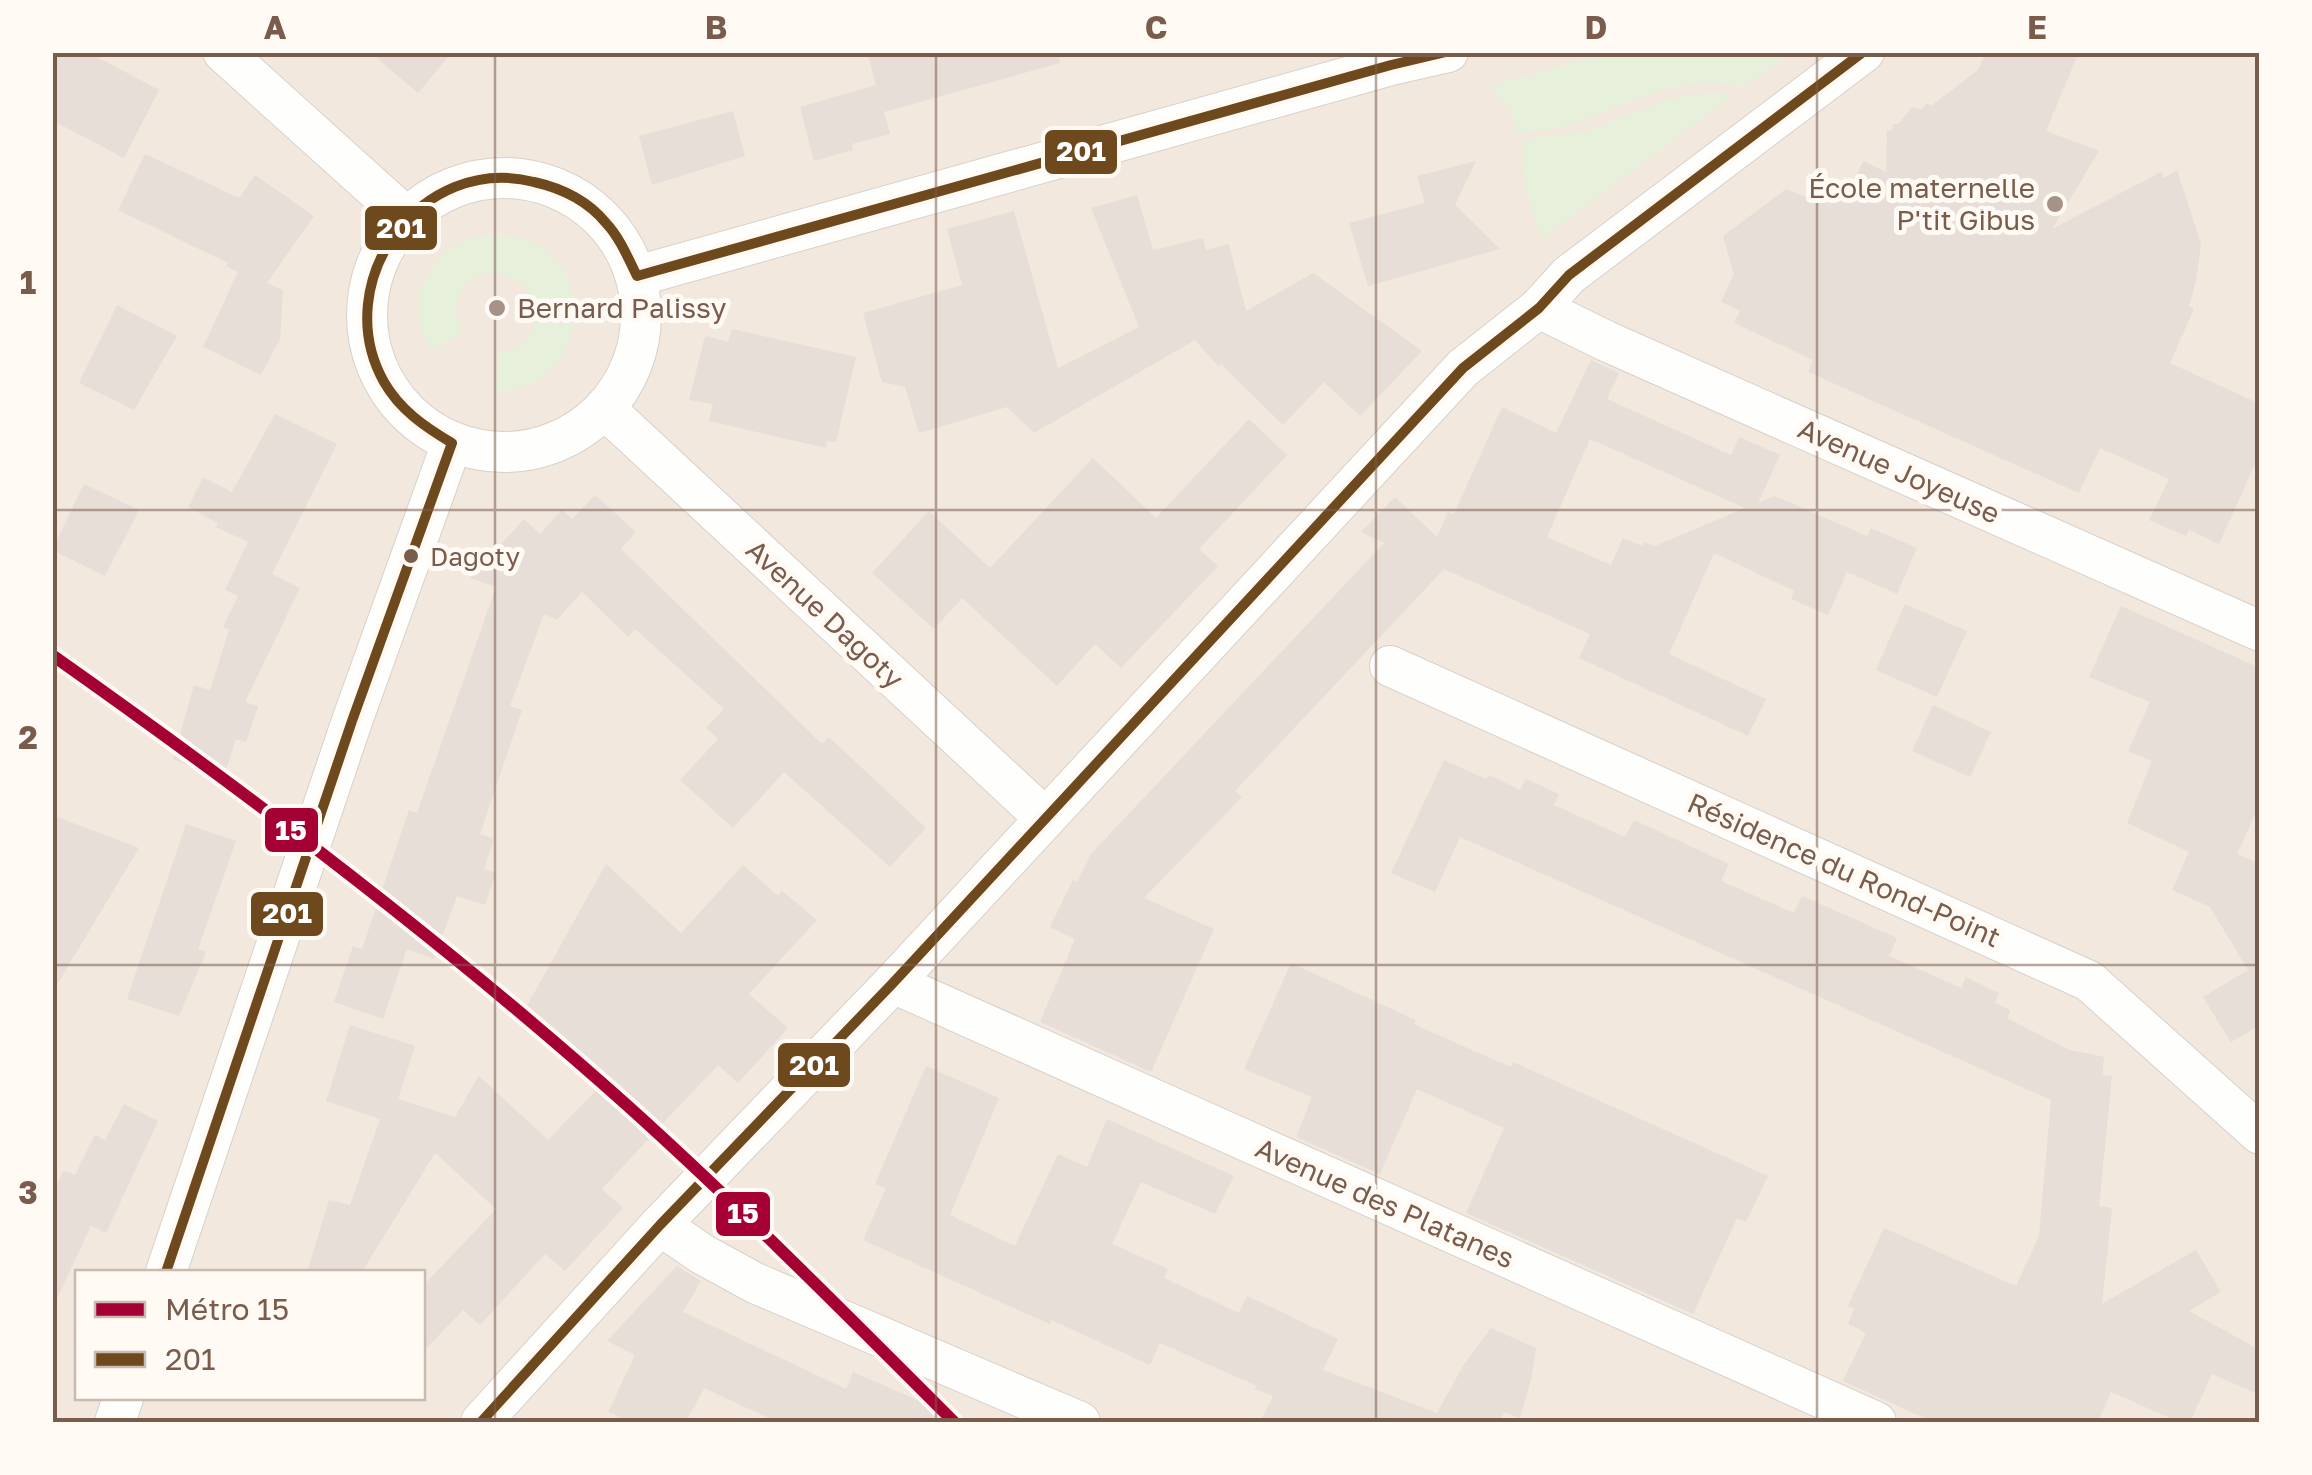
<svg xmlns="http://www.w3.org/2000/svg" width="2312" height="1475" font-family="'Golos Text',sans-serif">
<style>
.residential{fill:#f2e8de;fill-rule:evenodd}
.green{fill:#e7f0db}
.building{fill:#e6ded7;fill-rule:evenodd}
.lines{fill:none;stroke-linecap:round;stroke-linejoin:round}
.street-casing{stroke:#d7d1cb;stroke-width:42}
.street{stroke:#fefefd;stroke-width:40}
.bus-1-casing{stroke:#fffaf3;stroke-width:18}
.bus-1{stroke:#6e491e;stroke-width:10}
.metro-1-casing{stroke:#fffaf3;stroke-width:20}
.metro-1{stroke:#a50034;stroke-width:12}
.grid{fill:none;stroke:#7a5c4d;stroke-width:2.5;stroke-opacity:0.55}
.poi-dot{fill:#a69286;stroke:#fffaf3;stroke-width:4}
.bus-dot{fill:#7a5c4d;stroke:#fffaf3;stroke-width:4}
.labels{text-anchor:middle;stroke-width:10;stroke-linejoin:round;paint-order:stroke}
.bus-label{font-size:26px;fill:#7a5c4d;stroke:#fffaf3;text-anchor:start}
.poi-label{font-size:28px;fill:#7a5c4d;stroke:#fffaf3;text-anchor:end}
.street-label{font-size:28px;fill:#7a5c4d;stroke:#fffaf3}
.line-badge{stroke:#fffaf3;stroke-width:4}
.badge-label{font-size:28px;text-anchor:middle;font-weight:bold;fill:#fff}
.neatline{fill:none;stroke:#7a5c4d;stroke-width:4}
.grid-label{font-size:32px;text-anchor:middle;font-weight:bold;fill:#7a5c4d}
</style>
<rect width="100%" height="100%" fill="#f9f5f0"/>
<path class="residential" d="M52,53H2259V1422H53ZM78,1272H422V1398H78Z"/>
<g class="green">
<path d="M1612,53V52L1790,53L1743,88C1664,64 1595,134 1517,133L1510,110L1489,85Z"/>
<path d="M1715,91L1732,96L1542,239L1525,187L1522,140L1590,130L1667,100Z"/>
<path d="M502,234C515,237 528,239 539,246C606,289 573,393 495,392L499,352C529,348 535,330 537,303C502,243 436,284 462,333L429,351C425,336 418,320 418,304C419,292 424,284 429,274C446,244 468,235 502,234Z"/>
</g>
<g class="building">
<path d="M52,52H88L159,90L124,158L52,120Z"/>
<path d="M370,52H452L418,93Z"/>
<path d="M867,52H1059L1060,63L884,112L890,134L852,144L853,150L814,161L800,107L876,85Z"/>
<path d="M1986,52H2079L2046,131L2099,151L2052,229L2161,172L2164,178L2177,170L2201,244L2196,281L2189,306L2194,309L2170,363L2260,404V453L2219,544L2189,530L2186,536L2149,520L2169,479L2100,448L2079,493L1808,372L1813,360L1734,323L1740,311L1721,302L1734,274L1723,236L1786,189L1805,197L1813,182L1847,197L1863,161L1886,172L1887,130L1892,131L1893,124H1898L1912,107L1922,109L1927,103L1931,106L1978,70Z"/>
<path d="M733,111L745,156L652,185L639,136Z"/>
<path d="M145,154L239,198L255,175L314,216L267,283L283,290L280,339L261,375L203,347L238,272L226,266L228,263L118,210Z"/>
<path d="M1476,161L1455,205L1500,249L1368,286L1349,223L1425,203L1417,176Z"/>
<path d="M1137,195L1153,250L1203,238L1206,250L1229,244L1246,311L1313,273L1422,351L1360,416L1324,382L1283,425L1221,364L1218,366L1195,340L1034,433L1007,407L919,433L905,387L882,382L863,313L962,285L947,229L1014,211L1058,368L1139,327L1091,208Z"/>
<path d="M117,305L177,336L134,410L79,383Z"/>
<path d="M732,329L856,357L836,442L827,441L826,448L709,421L713,404L689,400L705,336L728,342Z"/>
<path d="M1591,360L1619,373L1607,399L1731,455L1739,437L1780,455L1758,503L1775,496L1867,536L1871,528L1917,548L1897,594L1847,572L1828,615L1791,599L1794,591L1714,553L1669,654L1766,699L1748,736L1579,658L1590,634L1444,569L1235,791L1242,797L1144,898L1214,929L1151,1072L1040,1022L1075,939L1050,927L1073,880L1077,882L1090,855L1384,543L1361,532L1395,497L1437,537L1448,512L1454,514L1502,407L1556,433ZM1590,439L1745,508L1655,546L1644,542L1642,546L1623,538L1611,565L1547,537Z"/>
<path d="M275,414L337,444L272,574L300,588L245,702L258,706L246,742L236,739L222,782L173,759L194,685L210,690L229,630L223,627L238,596L225,590L248,542L216,527L218,523L188,507L203,477L232,492Z"/>
<path d="M1249,419L1287,455L1199,549L1218,566L1121,668L1095,644L1057,686L962,598L934,629L872,573L929,511L990,568L1093,458L1156,518Z"/>
<path d="M84,484L139,510L105,576L52,550Z"/>
<path d="M595,495L636,532L621,549L822,744L829,737L926,828L890,867L784,772L733,828L680,780L718,739L706,728L724,709L635,629L628,637L582,592L557,620L544,614L510,706L522,710L480,834L494,839L484,869L496,873L485,905L457,896L434,959L407,949L383,1019L334,1002L353,946L362,949L409,810L417,813L496,587L470,578L524,519L540,534L562,510L572,519Z"/>
<path d="M1905,604L1967,631L1937,697L1876,670Z"/>
<path d="M2121,606L2260,668V803L2237,854L2260,864V1025L2231,1042L2203,997L2248,970L2210,907L2172,890L2189,852L2127,823L2152,761L2128,751L2150,702L2089,677Z"/>
<path d="M1933,705L1991,732L1970,777L1912,751Z"/>
<path d="M1444,760L1486,779L1489,775L1520,790L1526,779L1559,794L1554,805L1625,837L1634,820L1729,864L1721,881L1794,913L1802,896L1852,918L1897,938L1889,956L1961,988L1966,977L1999,993L1995,1003L2010,1010L2007,1018L2070,1050L2104,1057L2102,1075L2112,1076L2099,1206L2112,1208L2102,1304L2196,1250L2221,1292L2189,1311L2260,1350V1395L2212,1374L2190,1422H2179L2111,1392L2098,1422H1933L1843,1381L1866,1333L1848,1324L1854,1309L1848,1306L1884,1228L2016,1286L2039,1236L2051,1100L1460,837L1435,892L1391,873Z"/>
<path d="M52,815L139,848L52,993Z"/>
<path d="M186,824L236,841L198,949L206,952L179,1016L127,999Z"/>
<path d="M606,864L681,933L743,865L778,896L782,891L817,920L749,994L788,1028L738,1083L718,1065L666,1120L602,1189L623,1208L565,1271L545,1254L480,1325L463,1310L422,1353V1287L496,1209L435,1153L362,1272H307L329,1200L350,1205L380,1119L326,1101L350,1025L415,1046L398,1099L455,1117L479,1076L548,1140L603,1083L524,1011Z"/>
<path d="M1291,963L1416,1020L1414,1024L1447,1039L1511,1067L1513,1062L1768,1176L1746,1222L1737,1218L1693,1314L1466,1213L1504,1128L1417,1089L1380,1174L1296,1137L1312,1097L1244,1069Z"/>
<path d="M926,1066L999,1098L950,1215L1015,1246L1058,1154L1087,1167L1107,1119L1234,1176L1215,1214L1141,1182L1112,1244L1168,1269L1164,1278L1239,1313L1247,1296L1338,1339L1323,1370L1437,1413L1463,1366L1491,1328L1536,1348L1531,1380L1520,1418L1504,1412L1500,1422H1260L1273,1396L1255,1389L1257,1386L1160,1343L1150,1365L1051,1320L1050,1324L1018,1310L863,1240L886,1188L875,1184Z"/>
<path d="M124,1104L158,1121L106,1233L91,1226L52,1309V1192L64,1170L75,1175L95,1135L105,1140Z"/>
<path d="M677,1266L701,1281L683,1312L846,1389L853,1372L968,1422H777L704,1388L686,1422H630L608,1412L635,1355L607,1341Z"/>
</g>
<g class="lines">
<defs>
<g id="street">
<path d="M223,52L406,217"/>
<circle cx="504" cy="315" r="137"/>
<path d="M637,276L1391,65L1448,52"/>
<path d="M1539,308L1606,341L2260,631"/>
<path d="M605,409L1045,818"/>
<path d="M1390,666L2089,981L2260,1134"/>
<path d="M893,983L1876,1422"/>
<path d="M660,1225L702,1254L755,1283L1080,1422"/>
<path d="M166,1272L352,721L452,443"/>
<path d="M115,1422L123,1398"/>
<path d="M481,1422L660,1225L893,983L1463,368L1539,308L1569,275L1864,52"/>
</g>
</defs>
<use href="#street" class="street-casing"/>
<use href="#street" class="street"/>
<defs>
<g id="bus-1">
<path d="M166,1272L352,721L452,443C425,427 400,410 384,382C328,282 421,153 534,182C561,188 588,201 606,223C620,238 628,258 637,276L1391,65L1446,52"/>
<path d="M481,1422L660,1225L893,983L1463,368L1539,308L1569,275L1863,52"/>
</g>
</defs>
<use href="#bus-1" class="bus-1-casing"/>
<use href="#bus-1" class="bus-1"/>
<defs>
<path id="metro-1" d="M52,655C252,796 447,944 629,1107C741,1208 847,1315 954,1422"/>
</defs>
<use href="#metro-1" class="metro-1-casing"/>
<use href="#metro-1" class="metro-1"/>
</g>
<path class="grid" d="M495,52V1422M936,52V1422M1376,52V1422M1817,52V1422M52,510H2260M52,965H2260"/>
<g class="poi-dot">
<circle cx="2055" cy="204" r="10"/>
<circle cx="497" cy="308" r="10"/>
</g>
<circle class="bus-dot" cx="411" cy="556" r="9"/>
<g class="labels">
<g class="bus-label">
<text x="430" y="566">Dagoty</text>
</g>
<g class="poi-label">
<text x="2035" y="198">École maternelle<tspan x="2035" dy="32">P'tit Gibus</tspan></text>
<text x="517" y="318" text-anchor="start">Bernard Palissy</text>
</g>
<g class="street-label">
<text transform="translate(1899 471) rotate(24)" y="10">Avenue Joyeuse</text>
<text transform="translate(825 614) rotate(43)" y="10">Avenue Dagoty</text>
<text transform="translate(1844 870) rotate(24)" y="10">Résidence du Rond-Point</text>
<text transform="translate(1385 1203) rotate(24)" y="10">Avenue des Platanes</text>
</g>
</g>
<g class="line-badge">
<rect x="1043" y="128" width="76" height="48" rx="10" fill="#6e491e"/>
<rect x="363" y="204" width="76" height="48" rx="10" fill="#6e491e"/>
<rect x="263" y="806" width="57" height="48" rx="10" fill="#a50034"/>
<rect x="249" y="890" width="76" height="48" rx="10" fill="#6e491e"/>
<rect x="776" y="1041" width="76" height="48" rx="10" fill="#6e491e"/>
<rect x="714" y="1190" width="58" height="48" rx="10" fill="#a50034"/>
</g>
<g class="badge-label">
<text x="1081" y="161">201</text>
<text x="401" y="238">201</text>
<text x="291" y="840">15</text>
<text x="287" y="923">201</text>
<text x="814" y="1075">201</text>
<text x="743" y="1223">15</text>
</g>
<rect width="2312" height="1475" fill="none" stroke="#fffaf3" stroke-width="110"/>
<rect x="75" y="1270" width="350" height="130" fill="#fffaf3" stroke="#cabbb1" stroke-width="2.5"/>
<rect x="95" y="1302" width="50" height="15" fill="#a50034" stroke="#cabbb1" stroke-width="2.5"/>
<text x="165" y="1320" font-size="30" fill="#7a5c4d">Métro 15</text>
<rect x="95" y="1352" width="50" height="15" fill="#6e491e" stroke="#cabbb1" stroke-width="2.5"/>
<text x="165" y="1370" font-size="30" fill="#7a5c4d">201</text>
<rect x="55" y="55" width="2202" height="1365" class="neatline"/>
<g class="grid-label">
<text x="275" y="39">A</text>
<text x="716" y="39">B</text>
<text x="1156" y="39">C</text>
<text x="1596" y="39">D</text>
<text x="2037" y="39">E</text>
<text x="28" y="294">1</text>
<text x="28" y="749">2</text>
<text x="28" y="1204">3</text>
</g>
</svg>
